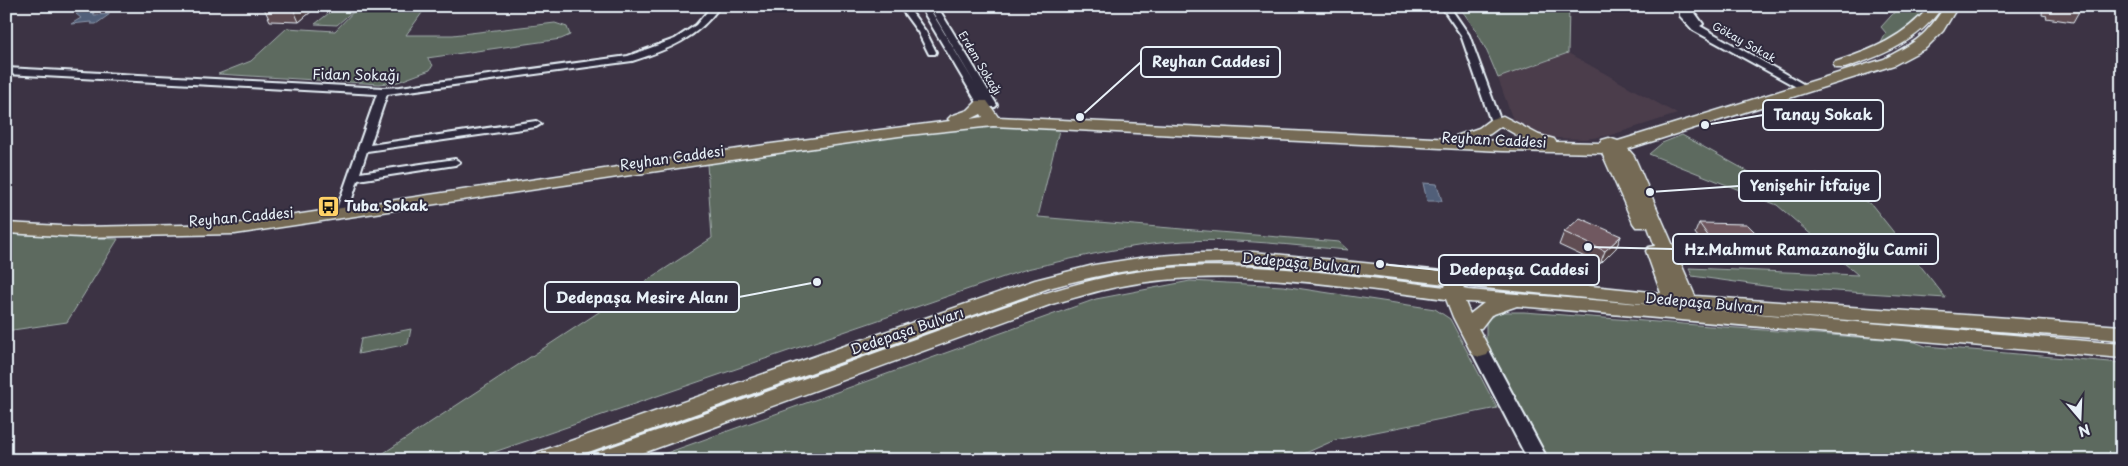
<svg xmlns="http://www.w3.org/2000/svg" width="2128" height="466" font-family="'Playpen Sans',sans-serif">
<style>
.built{fill:#4c3e4c}
.green{fill:#5d6a5f;stroke:#a2aeac}
.water{fill:#515e79;stroke:#8d99ac}
.lines{fill:none;stroke-linecap:round;stroke-linejoin:round}
.street-casing{stroke:#e8f1f8;stroke-width:4}
.secondary-casing{stroke:#e8f1f8;stroke-width:4}
.primary-casing{stroke:#e8f1f8;stroke-width:3}
.street{fill:#2f2a3d;fill-rule:evenodd}
.secondary{fill:#2f2a3d;fill-rule:evenodd}
.primary{fill:#746b55;fill-rule:evenodd}
.wall{fill:#604d53;stroke:#e8f1f8}
.shaded-wall{fill:#4e3e43;stroke:#e8f1f8}
.building{fill:#705960;stroke:#e8f1f8}
.labels{text-anchor:middle;stroke-width:4;stroke-linejoin:round;paint-order:stroke}
.far-street-label{font-size:11px;fill:#e8f1f8;stroke:#2f2a3d}
.street-label{font-size:14px;fill:#e8f1f8;stroke:#2f2a3d}
.poi-label{font-size:14px;font-weight:bold;fill:#e8f1f8;stroke:#2f2a3d;text-anchor:start}
.leader{fill:none;stroke:#e8f1f8;stroke-width:2}
.callout-dot{fill:#e8f1f8;stroke:#2f2a3d;stroke-width:2}
.callout{fill:#2f2a3d;stroke:#e8f1f8;stroke-width:2}
.callout-label{font-size:15px;text-anchor:middle;font-weight:bold;fill:#e8f1f8}
</style>
<rect width="100%" height="100%" fill="#3c3344"/>
<filter id="ink" filterUnits="userSpaceOnUse"><feTurbulence type="fractalNoise" baseFrequency=".02" numOctaves="2"/><feDisplacementMap in="SourceGraphic" scale="10" xChannelSelector="R" yChannelSelector="G"/><feConvolveMatrix kernelMatrix="1 2 1 2 8 2 1 2 1" color-interpolation-filters="sRGB"/></filter>
<g filter="url(#ink)">
<path class="built" d="M1568,53L1677,114L1611,135L1586,139L1554,138L1541,135L1513,120L1498,78Z"/>
<g class="green">
<path d="M359,6H427L406,35H453L555,23L567,27L570,35L561,39L427,58L433,65L430,70L398,82L379,84L218,74L251,61L287,28L335,31Z"/>
<path d="M1458,6H1569L1568,53L1498,78C1487,50 1478,30 1458,6Z"/>
<path d="M1900,6H1928L1916,22L1879,47L1886,33L1881,27Z"/>
<path d="M333,10H354L337,25L315,24Z"/>
<path d="M1002,126H1060L1038,217L1339,242L1348,250C1294,246 1239,238 1184,241C1131,244 1079,257 1027,269L471,460H373L712,238L707,164L920,133Z"/>
<path d="M1682,135L1778,188L1817,174L1872,205L1946,298L1772,287L1692,276L1689,268L1858,275L1777,205L1649,154L1662,143Z"/>
<path d="M6,234L118,239L67,322L6,331Z"/>
<path d="M1190,281L1283,286L1435,309L1450,319L1497,408L1335,440L1290,460H647L1096,299Z"/>
<path d="M1500,312H1524L1896,340L1915,342L1925,346L2122,363V460H1550L1504,379L1486,341V320Z"/>
<path d="M411,329L408,344L358,354L361,339Z"/>
</g>
<g class="water">
<path d="M85,11H93L94,15L110,14L96,24H91V22L71,24L81,18L76,14Z"/>
<path d="M1423,183L1437,184L1442,201H1427Z"/>
</g>
<g class="lines">
<defs>
<g id="street">
<path d="M712,6H720C698,38 668,50 632,61L387,94L370,145L536,121L541,124L536,127L367,151L360,173L455,159L460,162L455,165L358,180L347,214L341,217L335,214L377,94L6,74V68L383,88L400,87L628,56L675,39L696,25Z"/>
<path d="M899,6H907L926,32L936,52L935,54H929L918,32Z"/>
<path d="M920,6H928L975,84L929,6H937L997,105L995,107H989L987,104L982,107L979,106Z"/>
<path d="M1441,6H1449L1469,35L1501,122L1499,124H1493L1491,122L1461,35Z"/>
<path d="M1680,6H1688V11L1690,6H1698L1695,13L1703,24L1700,26L1810,88L1805,91L1802,90L1693,30L1680,16Z"/>
</g>
<path id="secondary" d="M1480,344L1487,346L1489,350L1548,460H1528L1471,350L1473,346Z"/>
<g id="primary">
<path d="M1930,6H1943C1919,41 1884,55 1845,68H1835L1833,65L1835,62C1872,50 1904,37 1930,6Z"/>
<path d="M1945,6H1958L1943,31L1926,48L1894,65L1628,149L1634,156L1695,296L2122,326V340L1698,309L2122,344V358L1517,306L1491,315L1481,328H1478L1490,350L1487,355L1480,357L1473,355L1470,350L1453,317L1446,299C1340,286 1228,266 1122,286C1098,290 1075,298 1052,304L624,460H588L591,454C696,417 801,380 906,342C976,317 1047,288 1122,274C1229,255 1339,275 1445,287L1446,284C1382,277 1316,267 1252,264C1184,260 1114,270 1049,288L566,460H530L533,454L1035,280L1094,265L1146,257L1199,253L1253,252L1661,293L1646,251L1649,247L1655,246L1648,227H1636L1633,223L1602,153L1502,151L993,126L899,136L771,154L235,234L80,237L6,233V223L80,227L235,224L771,144L950,121L948,119L951,116L968,110L977,101H987L998,117L1454,139L1456,136L1479,128L1491,119L1503,116L1539,135L1554,139L1556,142L1600,143L1602,140L1609,138L1618,141L1884,59C1916,42 1925,37 1945,6ZM981,114L983,117L971,119ZM1501,126L1527,141L1529,142L1475,140L1490,134ZM1464,286L1666,306L1468,290L1463,289ZM1465,302H1468L1484,303L1470,314Z"/>
</g>
</defs>
<use href="#street" class="street-casing"/>
<use href="#secondary" class="secondary-casing"/>
<use href="#primary" class="primary-casing"/>
<use href="#street" class="street"/>
<use href="#secondary" class="secondary"/>
<use href="#primary" class="primary"/>
</g>
<g class="wall">
<path d="M263,6H312L313,10L299,22L270,21Z"/>
<path d="M2043,6H2082L2073,22L2046,18L2047,16L2042,15Z"/>
<path d="M1699,223L1767,244L1766,247L1771,254L1766,264L1717,263L1695,233Z"/>
<path d="M1564,232L1621,236L1616,248L1600,264L1559,245Z"/>
</g>
<g class="shaded-wall">
<path d="M292,6H312L313,10L299,22Z"/>
<path d="M1621,236L1616,248L1600,264L1605,251Z"/>
</g>
<g class="building">
<path d="M1580,218L1621,236L1605,251L1564,232Z"/>
<path d="M1699,223L1747,224L1767,244L1764,245L1771,254H1721Z"/>
</g>
</g>
<defs>
<symbol id="bus-square" viewBox="-11 -11 22 22"><rect x="-9" y="-9" width="18" height="18" rx="4" fill="#ffd166" stroke="#2f2a3d"/><path d="M-5-6H5V4H4V6H2V4H-2V6H-4V4H-5ZM-3.5-4V0h7V-4ZM-3.5 1.2v1.5H-2V1.2ZM2 1.2v1.5H3.5V1.2Z" fill="#111"/></symbol>
</defs>
<g fill-rule="evenodd">
<use href="#bus-square" x="316" y="194" width="25" height="25"/>
</g>
<g class="labels">
<g class="far-street-label">
<text transform="translate(1744 42) rotate(29)" y="4">Gökay Sokak</text>
<text transform="translate(980 63) rotate(59)" y="4">Erdem Sokağı</text>
</g>
<g class="street-label">
<text transform="translate(356 75) rotate(1)" y="5">Fidan Sokağı</text>
<text transform="translate(1494 140) rotate(3)" y="5">Reyhan Caddesi</text>
<text transform="translate(672 158) rotate(-8)" y="5">Reyhan Caddesi</text>
<text transform="translate(241 217) rotate(-5)" y="5">Reyhan Caddesi</text>
<text transform="translate(1301 263) rotate(5)" y="5">Dedepaşa Bulvarı</text>
<text transform="translate(1704 303) rotate(5)" y="5">Dedepaşa Bulvarı</text>
<text transform="translate(907 331) rotate(-19)" y="5">Dedepaşa Bulvarı</text>
</g>
<g class="poi-label">
<text x="344" y="211">Tuba Sokak</text>
</g>
</g>
<path class="leader" d="M1080 117L1141 62M1705 125L1763 115M1650 192L1739 186M1588 247L1673 249M1380 264L1439 270M817 282L739 297"/>
<g class="callout-dot">
<circle cx="1080" cy="117" r="5"/>
<circle cx="1705" cy="125" r="5"/>
<circle cx="1650" cy="192" r="5"/>
<circle cx="1588" cy="247" r="5"/>
<circle cx="1380" cy="264" r="5"/>
<circle cx="817" cy="282" r="5"/>
</g>
<g class="callout">
<rect x="1141" y="47" width="139" height="30" rx="5"/>
<rect x="1763" y="100" width="120" height="30" rx="5"/>
<rect x="1739" y="171" width="141" height="30" rx="5"/>
<rect x="1673" y="234" width="265" height="30" rx="5"/>
<rect x="1439" y="255" width="160" height="30" rx="5"/>
<rect x="545" y="282" width="194" height="30" rx="5"/>
</g>
<g class="callout-label">
<text x="1211" y="67">Reyhan Caddesi</text>
<text x="1823" y="120">Tanay Sokak</text>
<text x="1810" y="191">Yenişehir İtfaiye</text>
<text x="1806" y="255">Hz.Mahmut Ramazanoğlu Camii</text>
<text x="1519" y="275">Dedepaşa Caddesi</text>
<text x="642" y="303">Dedepaşa Mesire Alanı</text>
</g>
<rect width="2128" height="466" fill="none" stroke="#2f2a3d" stroke-width="25"/>
<rect x="12" y="12" width="2103" height="441" fill="none" stroke="#e8f1f8" stroke-width="2" filter="url(#ink)"/>
<g transform="translate(2080 418) rotate(161)" stroke="#2f2a3d" stroke-width="4" paint-order="stroke">
<path d="M0-4L9 19L0 12L-9 19Z" fill="#e8f1f8"/>
<text y="-8" font-size="14" font-weight="bold" text-anchor="middle" fill="#e8f1f8">N</text>
</g>
</svg>
